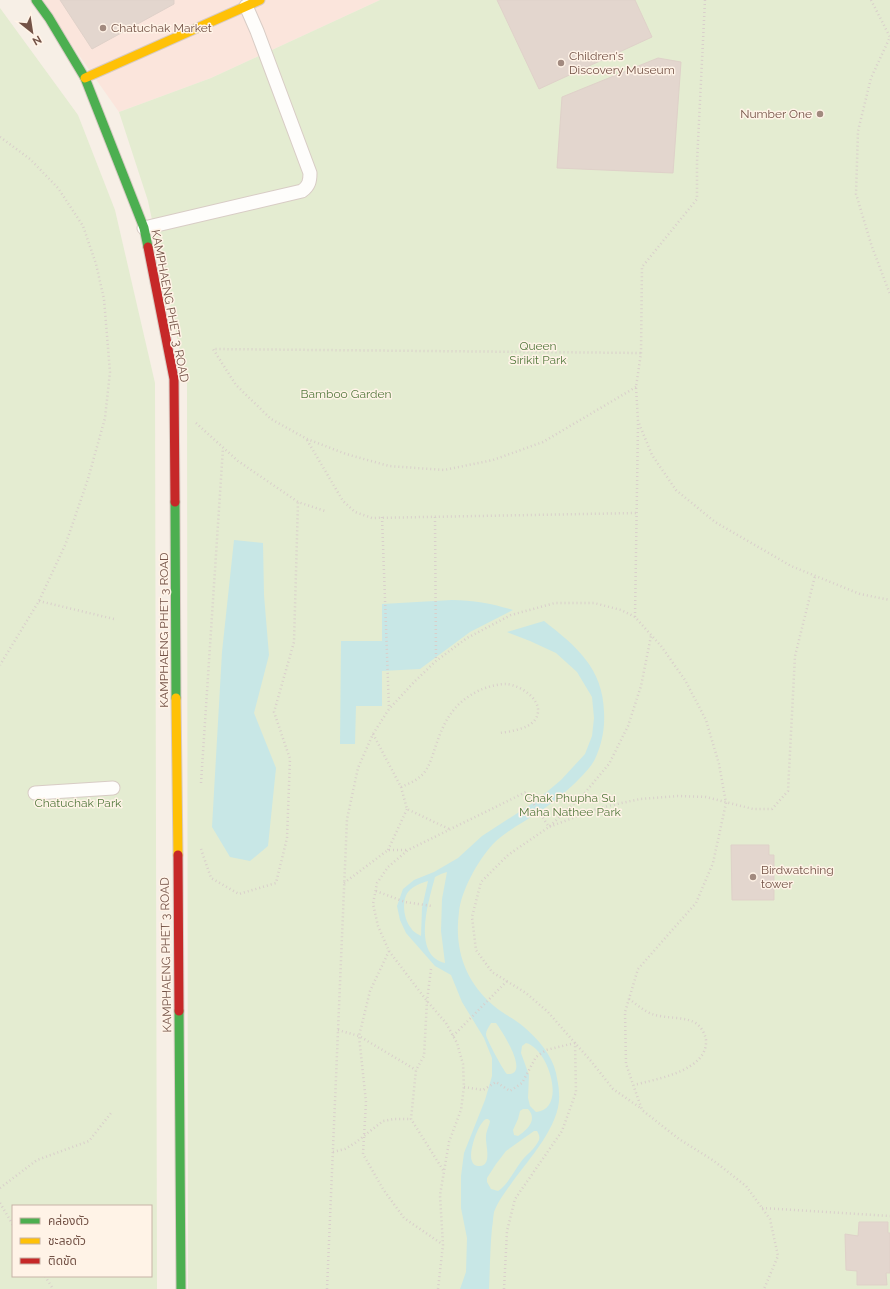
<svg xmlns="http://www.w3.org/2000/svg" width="890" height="1289" font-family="Raleway,'Noto Sans Thai',sans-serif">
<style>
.commercial{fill:#fbe5dc}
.green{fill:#e4ecd1;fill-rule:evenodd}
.water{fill:#c8e7e6;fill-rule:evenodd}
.building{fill:#e3d6ce;stroke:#dfd1c9}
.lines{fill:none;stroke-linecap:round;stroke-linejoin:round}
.lane-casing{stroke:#d8ccc5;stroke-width:15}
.fast-casing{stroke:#d7cbc3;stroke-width:11}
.slow-casing{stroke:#d7cbc3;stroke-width:11}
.jam-casing{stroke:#d7cbc3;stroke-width:11}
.path{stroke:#d9cfcb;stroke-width:2.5;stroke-dasharray:1 3;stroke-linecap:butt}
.lane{stroke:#fefdfb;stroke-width:13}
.fast{stroke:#4caf50;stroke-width:9}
.slow{stroke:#ffc107;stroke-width:9}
.jam{stroke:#c62828;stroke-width:9}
.poi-dot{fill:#a28a7f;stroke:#fff3e7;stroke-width:1.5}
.labels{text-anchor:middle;stroke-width:3;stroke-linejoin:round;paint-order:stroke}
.poi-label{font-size:12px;fill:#745347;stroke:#fff3e7;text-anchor:start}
.street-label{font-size:12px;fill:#745347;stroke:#fff3e7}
.park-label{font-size:12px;fill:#557a3f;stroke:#fff3e7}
</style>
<rect width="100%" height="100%" fill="#f7efe6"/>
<path class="commercial" d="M40,0H380L211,78L119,112Z"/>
<g class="green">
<path d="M380,0H890V1289H188L187,384L148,201L119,112L211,78Z"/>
<path d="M0,8L78,115L115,210L155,383L157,1289H0ZM13,1206H151V1276H13Z"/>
</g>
<g class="water">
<path d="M234,540L263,543L264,595L269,655L254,713L276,768L268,846L250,861L230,857L212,827L222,652Z"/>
<path d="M452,600C474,600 493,604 513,610L470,632L420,669L382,671V706H356L355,744H340L341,641H382V604Z"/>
<path d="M544,621C576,646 603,668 604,712C605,728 602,744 595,759C587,775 555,802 539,812C524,822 506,831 493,844C478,860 461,891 459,912C454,949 465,982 494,1006C503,1014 515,1019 524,1027C538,1039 552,1055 556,1073C557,1079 559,1086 559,1093C562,1123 530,1158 513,1181C507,1190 498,1201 494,1212C493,1217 493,1223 492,1228C490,1248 490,1269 489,1289H460L466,1272L467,1238L461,1208V1176L464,1153L485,1100L492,1076V1058L484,1038L462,1002L451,975L435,966L406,933L400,920L397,906L403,889L414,880L434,872L458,858L482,836L536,801L561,780L585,754L592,736L594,718L592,697L577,672L556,653L530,641L507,632ZM447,872L442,899L441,931L445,963C411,955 429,900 435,877L441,874ZM428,881L422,908L421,936C418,934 413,932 411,928C404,920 401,901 408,892C413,886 421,883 428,881ZM491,1023H496C502,1031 531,1076 507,1074C503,1070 487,1040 486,1035C486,1030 489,1027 491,1023ZM526,1043C548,1048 568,1109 536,1112L530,1106L528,1098L529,1075L521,1053L522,1046ZM523,1109H528C538,1120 527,1130 518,1136L514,1135L513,1130L518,1119L520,1111ZM486,1119H488L490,1121C489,1127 486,1131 486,1137C485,1143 493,1167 479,1166C476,1166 473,1165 472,1161C468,1153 478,1123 486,1119ZM534,1131H537C539,1134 540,1137 539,1140C536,1147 529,1153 524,1158C516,1167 508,1185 498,1191L491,1189L487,1182V1178L496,1164L506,1151Z"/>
</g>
<g class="building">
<path d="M60,0H174V4L92,49Z"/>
<path d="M497,0H635L652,37L539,89Z"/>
<path d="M658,58L681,62L673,173L557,168L562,97Z"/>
<path d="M731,845H769V855H774V900H732Z"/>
<path d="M859,1222H888V1233H890V1273H886L887,1285H857V1271L846,1270L845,1234L858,1236Z"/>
</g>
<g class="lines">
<defs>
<g id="lane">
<path d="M144,228L302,191C309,186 310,181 310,173L257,31L246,6"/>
<path d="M35,793L113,788"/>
</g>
<g id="fast">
<path d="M36,0L49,18L85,78L144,228L148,247"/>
<path d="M175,502L176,698"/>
<path d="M179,1011L181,1289"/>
</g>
<g id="slow">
<path d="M85,78L260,0"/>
<path d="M176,698L178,855"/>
</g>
<g id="jam">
<path d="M148,247L174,379L175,502"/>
<path d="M178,855L179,1011"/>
</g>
</defs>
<use href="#lane" class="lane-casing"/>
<use href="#fast" class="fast-casing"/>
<use href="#slow" class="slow-casing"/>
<use href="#jam" class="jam-casing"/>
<g class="path">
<path d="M705,0L697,162V199L642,267L641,353L636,387L638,421L652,455L676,490L715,522L791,566L860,594L890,600"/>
<path d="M871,0L890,37L871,78L858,131L856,194L872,247L890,294"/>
<path d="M0,137L30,159L58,188L83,226L96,264L104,299L110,372L105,418L88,479L66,543L39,601L0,665"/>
<path d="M636,387L543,442L493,460L444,470L389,466L346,454L307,439L271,419L236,385L213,349L641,353"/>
<path d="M196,423L238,461L298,502L325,511"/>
<path d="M307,440L343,501L355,512L372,518L637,513"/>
<path d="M382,517L389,709"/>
<path d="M435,517L436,660"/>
<path d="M39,601L114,619"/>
<path d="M635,617L638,424"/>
<path d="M373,734L401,787L407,809L449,829"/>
<path d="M201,783L223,448"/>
<path d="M401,787C408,784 416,781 422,775C429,768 432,757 435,748C444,721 453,703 480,690C487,687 498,684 506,684C521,685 547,702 535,720C528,729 509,732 499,733"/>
<path d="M201,849L211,878L239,894L276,883L287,838L290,759L274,712L294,642L298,502"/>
<path d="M388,850L407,809"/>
<path d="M344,883L388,850H408"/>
<path d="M376,891L405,902L432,906"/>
<path d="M389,951L370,991L359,1036L366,1102L363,1154L383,1189L404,1218L442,1244"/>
<path d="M431,969L427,1001L424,1056L416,1070L411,1119L443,1170"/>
<path d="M629,999C636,1004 644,1011 652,1014C665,1019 687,1016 697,1024C702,1028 705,1034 706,1040C708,1071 656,1079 634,1085"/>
<path d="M338,1030L359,1036L416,1070"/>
<path d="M453,1036L507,981"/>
<path d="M464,1087L483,1090L496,1082L510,1091L522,1083L536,1057L546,1050L575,1043L591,1061L613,1089L642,1109"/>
<path d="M333,1152L345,1149L355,1143L383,1121L394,1119H411"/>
<path d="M0,1188L37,1160L89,1141L111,1113"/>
<path d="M0,1203L13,1225"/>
<path d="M762,1208L890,1216"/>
<path d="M45,1276L53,1289"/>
<path d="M327,1289L347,819L358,768L373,734L389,709L415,681L436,661L467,638L511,615L555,603H594L621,610L635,617L661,646L685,680L706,720L719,764L726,803L713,863L696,903L638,969L625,1012L626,1064L642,1110L679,1139L714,1161L746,1186L770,1219L778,1256L764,1289"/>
<path d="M438,1289L443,1245L440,1195L449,1142L461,1110L464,1087L463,1064L457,1043L446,1023L427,1001L389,951L378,926L373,904L377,883L388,867L408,850L526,792L549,827L599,808L640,799L678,796L706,797L753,809H772L788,791L795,656L815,576"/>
<path d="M504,1289L507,1231L515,1199L562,1131L576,1092L575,1043L548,1012L526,993L492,972L476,950L472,917L481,882L508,855L549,827L583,795L609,764L628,726L641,686L651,636"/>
</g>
<use href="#lane" class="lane"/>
<use href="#fast" class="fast"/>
<use href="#slow" class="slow"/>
<use href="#jam" class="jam"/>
</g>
<g class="poi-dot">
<circle cx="103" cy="28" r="4"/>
<circle cx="561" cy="63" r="4"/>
<circle cx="820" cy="114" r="4"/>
<circle cx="753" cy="877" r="4"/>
</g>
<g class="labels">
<g class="poi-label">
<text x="111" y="32">Chatuchak Market</text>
<text x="569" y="60">Children's<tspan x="569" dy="14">Discovery Museum</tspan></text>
<text x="812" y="118" text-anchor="end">Number One</text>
<text x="761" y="874">Birdwatching<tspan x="761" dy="14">tower</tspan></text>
</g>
<g class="street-label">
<text transform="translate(170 306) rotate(79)" y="4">KAMPHAENG PHET 3 ROAD</text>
<text transform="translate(164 630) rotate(-90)" y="4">KAMPHAENG PHET 3 ROAD</text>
<text transform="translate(166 955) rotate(-91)" y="4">KAMPHAENG PHET 3 ROAD</text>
</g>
<g class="park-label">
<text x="538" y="350">Queen<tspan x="538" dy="14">Sirikit Park</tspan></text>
<text x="346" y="398">Bamboo Garden</text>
<text x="570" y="802">Chak Phupha Su<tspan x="570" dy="14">Maha Nathee Park</tspan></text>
<text x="78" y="807">Chatuchak Park</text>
</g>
</g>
<rect x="12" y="1205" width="140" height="72" fill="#fff3e7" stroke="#c7b3a7"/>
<rect x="20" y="1218" width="20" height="6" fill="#4caf50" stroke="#c7b3a7"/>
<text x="48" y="1225" font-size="12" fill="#745347">คล่องตัว</text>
<rect x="20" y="1238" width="20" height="6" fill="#ffc107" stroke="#c7b3a7"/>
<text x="48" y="1245" font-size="12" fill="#745347">ชะลอตัว</text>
<rect x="20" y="1258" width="20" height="6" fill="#c62828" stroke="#c7b3a7"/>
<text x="48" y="1265" font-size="12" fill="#745347">ติดขัด</text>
<g transform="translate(32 32) rotate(150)" stroke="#fff3e7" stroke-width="3" paint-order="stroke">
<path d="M0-3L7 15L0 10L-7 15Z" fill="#745347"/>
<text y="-6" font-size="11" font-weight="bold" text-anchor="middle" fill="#745347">N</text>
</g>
</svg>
